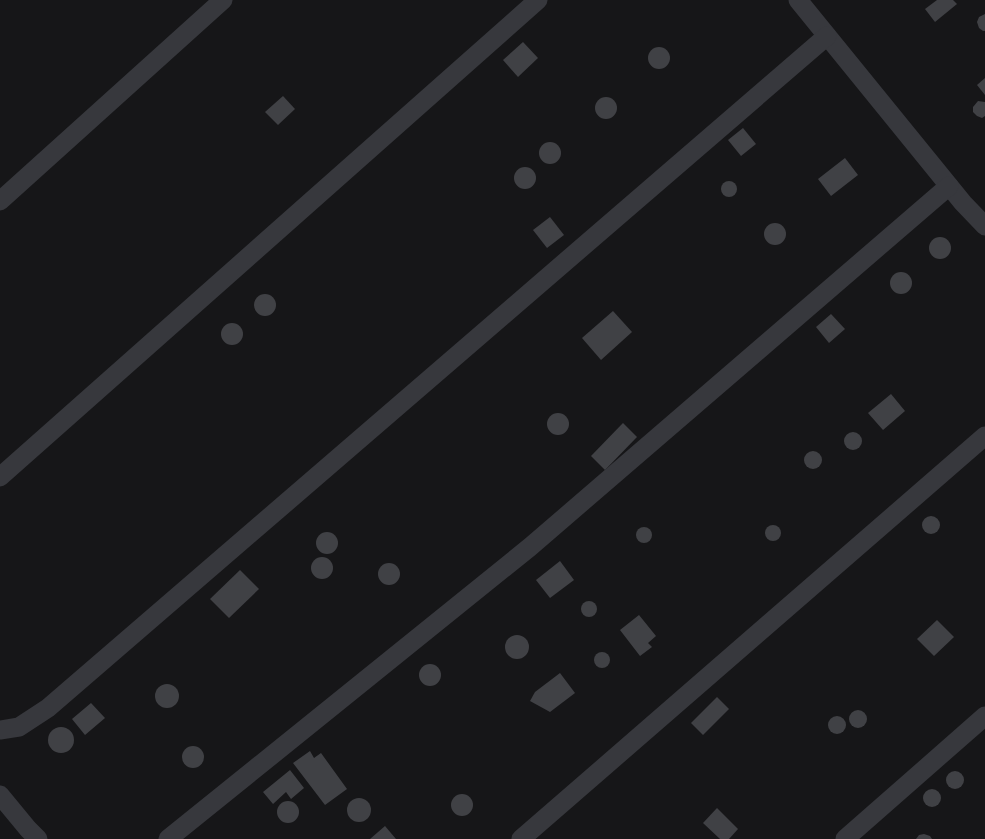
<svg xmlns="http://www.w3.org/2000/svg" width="985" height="839" font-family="Montserrat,sans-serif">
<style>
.building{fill:#404145}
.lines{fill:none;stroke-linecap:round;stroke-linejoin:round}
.street{stroke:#37383d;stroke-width:19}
</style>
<rect width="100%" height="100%" fill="#161618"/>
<g class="building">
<path d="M937,0H953L957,4L935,22L925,9Z"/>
<path d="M985,14V31H983L979,28L977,22L979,17Z"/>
<path d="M523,42L538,58L518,77L503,60Z"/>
<circle cx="659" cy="58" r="11"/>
<path d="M985,78V95L977,85Z"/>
<path d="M283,96L295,109L278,125L265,112Z"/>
<circle cx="606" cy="108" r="11"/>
<path d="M978,101L985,102V116L982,118L977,116L973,112V107Z"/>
<path d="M743,128L756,144L741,156L728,140Z"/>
<circle cx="550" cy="153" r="11"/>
<path d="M845,158L858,175L831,196L818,179Z"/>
<circle cx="525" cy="178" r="11"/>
<circle cx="729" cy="189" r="8"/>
<path d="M550,217L564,235L547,248L533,230Z"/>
<circle cx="775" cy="234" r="11"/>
<circle cx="940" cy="248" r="11"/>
<circle cx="901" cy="283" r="11"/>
<circle cx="265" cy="305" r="11"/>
<path d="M613,311L632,332L601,360L582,338Z"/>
<path d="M831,314L845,329L829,343L816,327Z"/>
<circle cx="232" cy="334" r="11"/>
<path d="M891,394L905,411L883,430L868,413Z"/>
<circle cx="558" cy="424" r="11"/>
<path d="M623,423L637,437L605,470L591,456Z"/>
<circle cx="853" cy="441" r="9"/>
<circle cx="813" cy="460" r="9"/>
<circle cx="931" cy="525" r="9"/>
<circle cx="773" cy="533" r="8"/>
<circle cx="644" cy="535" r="8"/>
<circle cx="327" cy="543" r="11"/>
<circle cx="322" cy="568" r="11"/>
<path d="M560,561L574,580L550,598L536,580Z"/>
<circle cx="389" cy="574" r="11"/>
<path d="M240,570L259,589L229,618L210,599Z"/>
<circle cx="589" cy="609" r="8"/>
<path d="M639,615L656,636L648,643L652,647L640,656L620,630Z"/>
<path d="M937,620L954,637L934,656L917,639Z"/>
<circle cx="517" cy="647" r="12"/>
<circle cx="602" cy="660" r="8"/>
<circle cx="430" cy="675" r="11"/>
<path d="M560,673L575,693L550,712L530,701L535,692Z"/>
<circle cx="167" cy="696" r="12"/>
<path d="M717,697L729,709L703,735L691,723Z"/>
<path d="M91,703L105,718L85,735L72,719Z"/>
<circle cx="858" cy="719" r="9"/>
<circle cx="837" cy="725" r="9"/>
<circle cx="61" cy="740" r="13"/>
<circle cx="193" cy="757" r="11"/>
<path d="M310,751L314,758L321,753L347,789L325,805L293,763Z"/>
<path d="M290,770L304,788L291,799L286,792L273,804L263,792Z"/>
<circle cx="955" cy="780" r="9"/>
<circle cx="932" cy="798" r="9"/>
<circle cx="462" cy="805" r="11"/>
<circle cx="359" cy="810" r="12"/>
<circle cx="288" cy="812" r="11"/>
<path d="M717,808L738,829L729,839H720L703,823Z"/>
<path d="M385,826L396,839H370Z"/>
<path d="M924,834L930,836L932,839H916L919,835Z"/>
</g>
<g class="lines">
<g class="street">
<path d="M798,0L963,203L985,226"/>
<path d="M0,201L223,0"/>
<path d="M0,477L538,0"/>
<path d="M0,730L19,727L48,708L827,36"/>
<path d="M0,795L28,829L38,839"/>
<path d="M168,839L530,547L949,186"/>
<path d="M521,839L985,436"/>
<path d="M845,839L985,716"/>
</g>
</g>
</svg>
